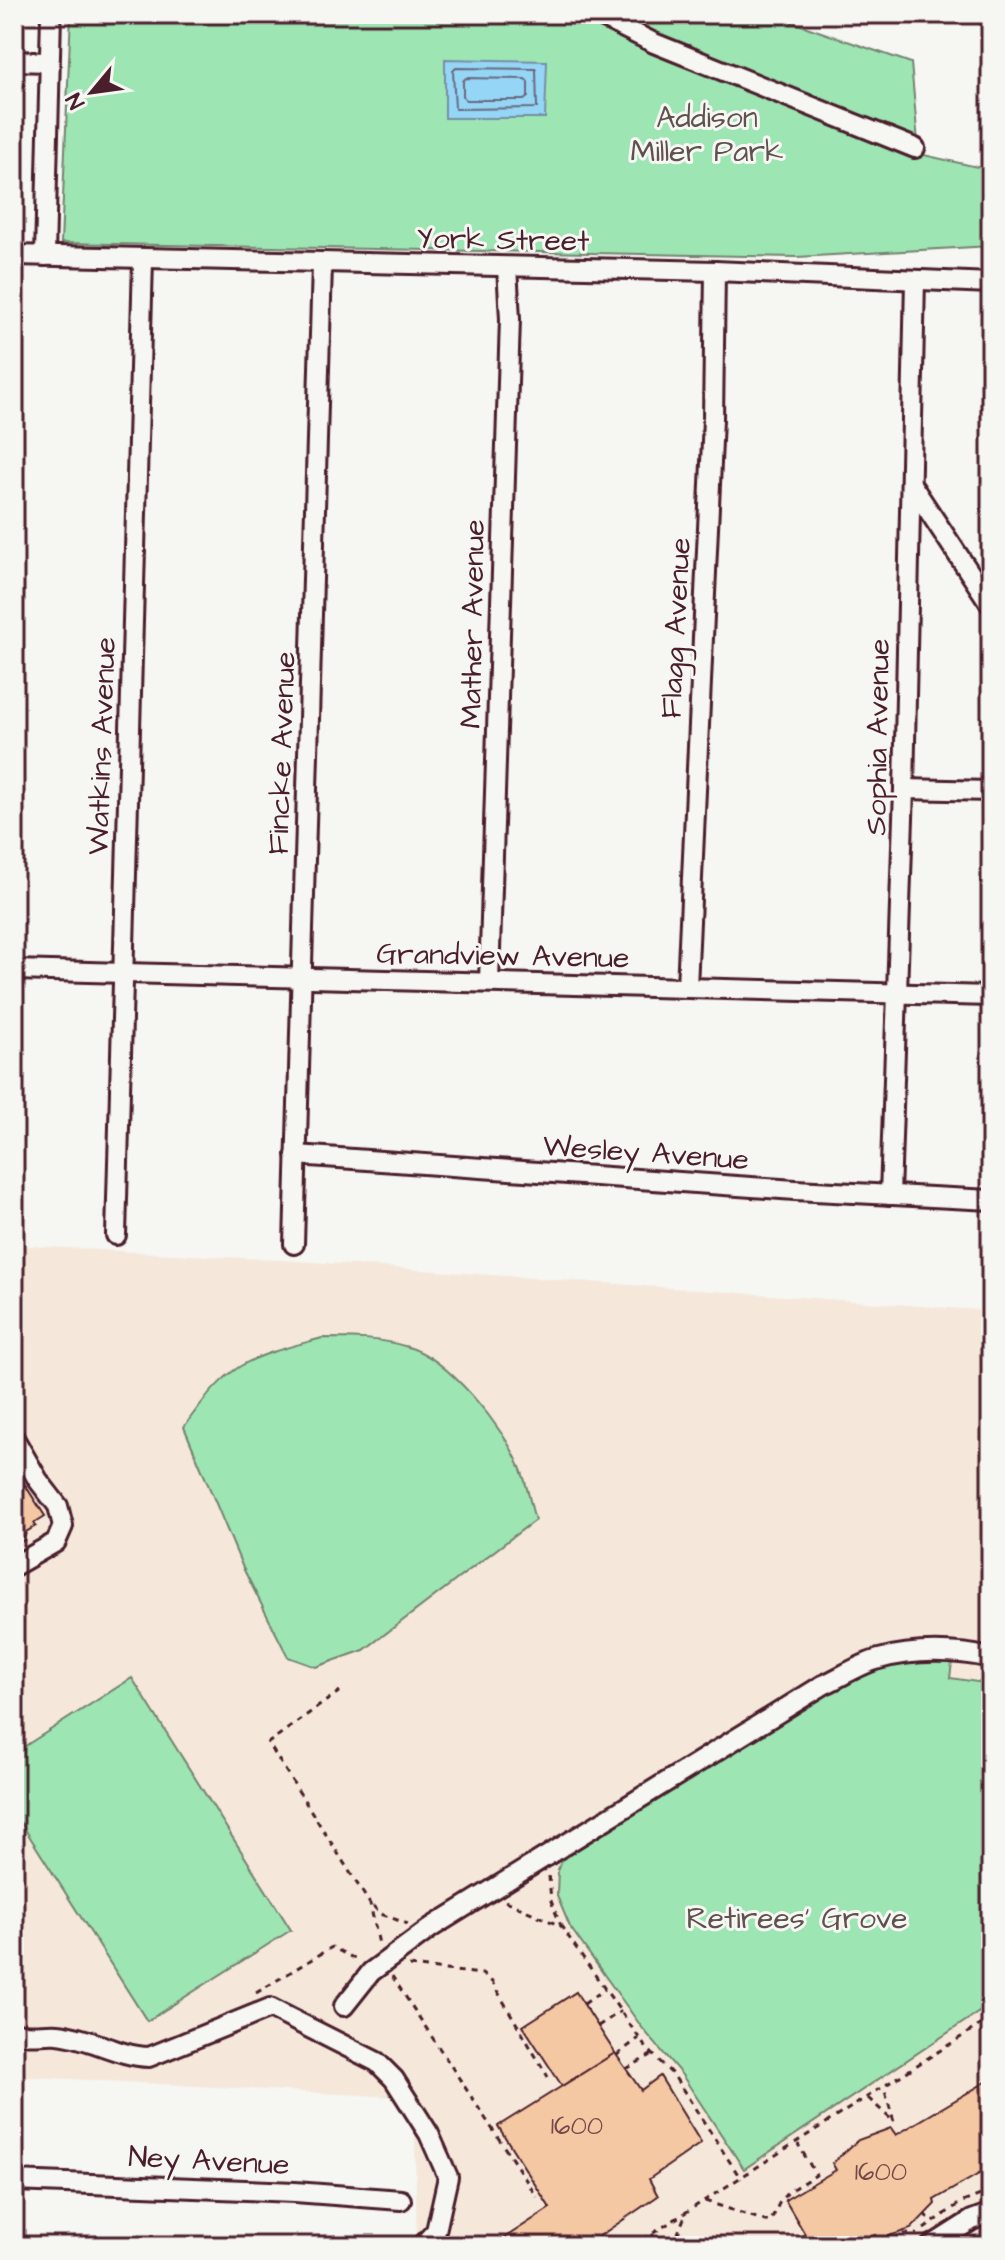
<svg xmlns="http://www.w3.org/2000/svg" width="1005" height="2260" font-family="'Architects Daughter',sans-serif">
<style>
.built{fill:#f5e8da}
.green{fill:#9de6b4;stroke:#748270;stroke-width:2}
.water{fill:#95d6f7;stroke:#778da5;stroke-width:2}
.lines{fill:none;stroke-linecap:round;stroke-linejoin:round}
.shore{stroke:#68687d;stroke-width:2}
.building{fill:#f4c8a3;stroke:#4a1f2b;stroke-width:2}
.minor-casing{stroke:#4a1f2b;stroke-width:24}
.path{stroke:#4a1f2b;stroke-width:3;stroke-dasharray:6 6;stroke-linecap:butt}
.minor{stroke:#f6f6f2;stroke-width:18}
.labels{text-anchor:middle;stroke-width:6;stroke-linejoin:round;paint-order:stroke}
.number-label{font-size:26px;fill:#744949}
.park-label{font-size:30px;fill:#5f514d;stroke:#f6f6f2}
.street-label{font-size:30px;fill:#4a1f2b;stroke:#f6f6f2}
</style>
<rect width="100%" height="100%" fill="#f6f6f2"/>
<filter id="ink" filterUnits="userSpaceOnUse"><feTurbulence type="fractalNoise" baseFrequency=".0125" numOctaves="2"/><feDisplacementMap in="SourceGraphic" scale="16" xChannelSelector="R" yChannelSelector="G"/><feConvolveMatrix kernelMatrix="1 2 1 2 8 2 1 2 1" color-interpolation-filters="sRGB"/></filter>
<g filter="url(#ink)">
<path class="built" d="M14,1245L298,1261L991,1311V2246H417L414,2098L14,2076Z"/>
<g class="green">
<path d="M71,14H769L911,63L919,154L991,170V246L797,257L61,243Z"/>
<path d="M322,1338C352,1338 380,1338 408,1347C448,1358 505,1429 520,1467C527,1483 530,1503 535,1520L364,1650L316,1667L288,1657L243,1568L184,1427C199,1405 217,1381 239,1367C261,1353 297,1345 322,1338Z"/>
<path d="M921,1658L952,1662L950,1678L991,1684V2004L744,2169L682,2075L643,2029L570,1927L557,1896L558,1869L563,1856L863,1670Z"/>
<path d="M132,1678L291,1930L147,2021L14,1812V1753Z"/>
</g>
<path class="water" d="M445,59L547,61L545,118H445Z"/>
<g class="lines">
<g class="shore">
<path d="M456,68L536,69L537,108L455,109L453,71Z"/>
<path d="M466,78L525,79L528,82V97L524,100H466L463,96V81Z"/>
</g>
</g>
<g class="building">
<path d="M16,1471L45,1516L34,1523L36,1526L26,1532L24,1540L17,1544H14V1472Z"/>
<path d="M576,1992L615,2053L562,2086L523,2026Z"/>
<path d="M615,2053L641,2090L660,2076L701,2143L649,2179L658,2196L585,2246H492L550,2208L498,2126Z"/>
<path d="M991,2079V2167L934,2200L935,2204L911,2229L877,2240L875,2235L857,2246H800L796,2239L805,2234L785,2200L836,2170L832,2163L858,2140L891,2128L896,2135Z"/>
</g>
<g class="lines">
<defs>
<g id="minor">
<path d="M596,14L654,43L915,148"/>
<path d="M14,61L48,62"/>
<path d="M14,255L715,271L991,283"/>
<path d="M45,256L51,14"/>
<path d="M911,484L991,605"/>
<path d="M904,789L991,791"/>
<path d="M14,970L991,996"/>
<path d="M489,982L510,319L507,267"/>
<path d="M687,987L713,419L715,271"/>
<path d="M296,1155L795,1190L991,1200"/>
<path d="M890,1195L904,789L915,280"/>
<path d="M116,1235L143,260"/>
<path d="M294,1244L322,264"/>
<path d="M14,1438L38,1480L58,1506L63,1526L56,1542L14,1566"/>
<path d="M344,2006L371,1972L432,1927L823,1685C841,1677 860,1664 879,1659C915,1649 956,1650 991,1658"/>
<path d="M14,2032C28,2037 43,2033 58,2034C90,2037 117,2056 149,2057L270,2008L377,2062L394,2079L429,2134L448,2177L436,2231L422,2246"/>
<path d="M14,2181L295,2192L401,2200"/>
<path d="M931,2246L972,2220L991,2213"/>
</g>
</defs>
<use href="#minor" class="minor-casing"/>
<g class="path">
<path d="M340,1691L268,1743L370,1904L379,1944"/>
<path d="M549,1876L551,1901L561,1926"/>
<path d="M505,1901L561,1926L644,2045L674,2076L741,2179"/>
<path d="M373,1906L381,1914L408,1924"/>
<path d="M409,1966L482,1974L492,1982L548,2077"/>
<path d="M392,1976L537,2197"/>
<path d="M256,1993L332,1947L359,1961"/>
<path d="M584,2004L605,1989"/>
<path d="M598,2026L621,2011"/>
<path d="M617,2055L639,2038"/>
<path d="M626,2069L653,2054"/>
<path d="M868,2098L894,2122L884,2088"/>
<path d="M705,2201L769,2222C776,2215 776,2206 782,2199C790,2188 805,2182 816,2175L798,2144"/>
<path d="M925,2214L931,2223"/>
<path d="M924,2229L960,2203L991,2191"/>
<path d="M652,2234L659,2246"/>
<path d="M633,2246L991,2018"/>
<path d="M673,2246L686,2213"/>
<path d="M882,2246L904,2234H917"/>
</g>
<use href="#minor" class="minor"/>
</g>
</g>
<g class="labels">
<g class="number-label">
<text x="577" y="2134">1600</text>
<text x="881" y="2180">1600</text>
</g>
<g class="park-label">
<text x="707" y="127">Addison<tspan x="707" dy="34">Miller Park</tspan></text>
<text x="797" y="1928">Retirees' Grove</text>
</g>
<g class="street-label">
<text transform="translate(503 239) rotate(1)" y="10">York Street</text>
<text transform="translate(472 624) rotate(-89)" y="10">Mather Avenue</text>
<text transform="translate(675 628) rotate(-87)" y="10">Flagg Avenue</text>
<text transform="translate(877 737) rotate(-89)" y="10">Sophia Avenue</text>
<text transform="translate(101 746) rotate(-88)" y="10">Watkins Avenue</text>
<text transform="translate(281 753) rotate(-88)" y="10">Fincke Avenue</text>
<text transform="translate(503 955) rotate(1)" y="10">Grandview Avenue</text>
<text transform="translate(646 1152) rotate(4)" y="10">Wesley Avenue</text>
<text transform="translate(209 2160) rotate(3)" y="10">Ney Avenue</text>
</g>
</g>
<rect width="1005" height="2260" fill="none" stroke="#f6f6f2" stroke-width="48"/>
<rect x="24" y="24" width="957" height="2212" fill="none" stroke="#4a1f2b" stroke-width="3" filter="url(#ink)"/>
<g transform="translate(92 92) rotate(241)" stroke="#f6f6f2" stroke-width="6" paint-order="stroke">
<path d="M0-6L14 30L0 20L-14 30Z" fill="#4a1f2b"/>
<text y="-12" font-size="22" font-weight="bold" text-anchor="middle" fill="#4a1f2b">N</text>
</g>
</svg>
